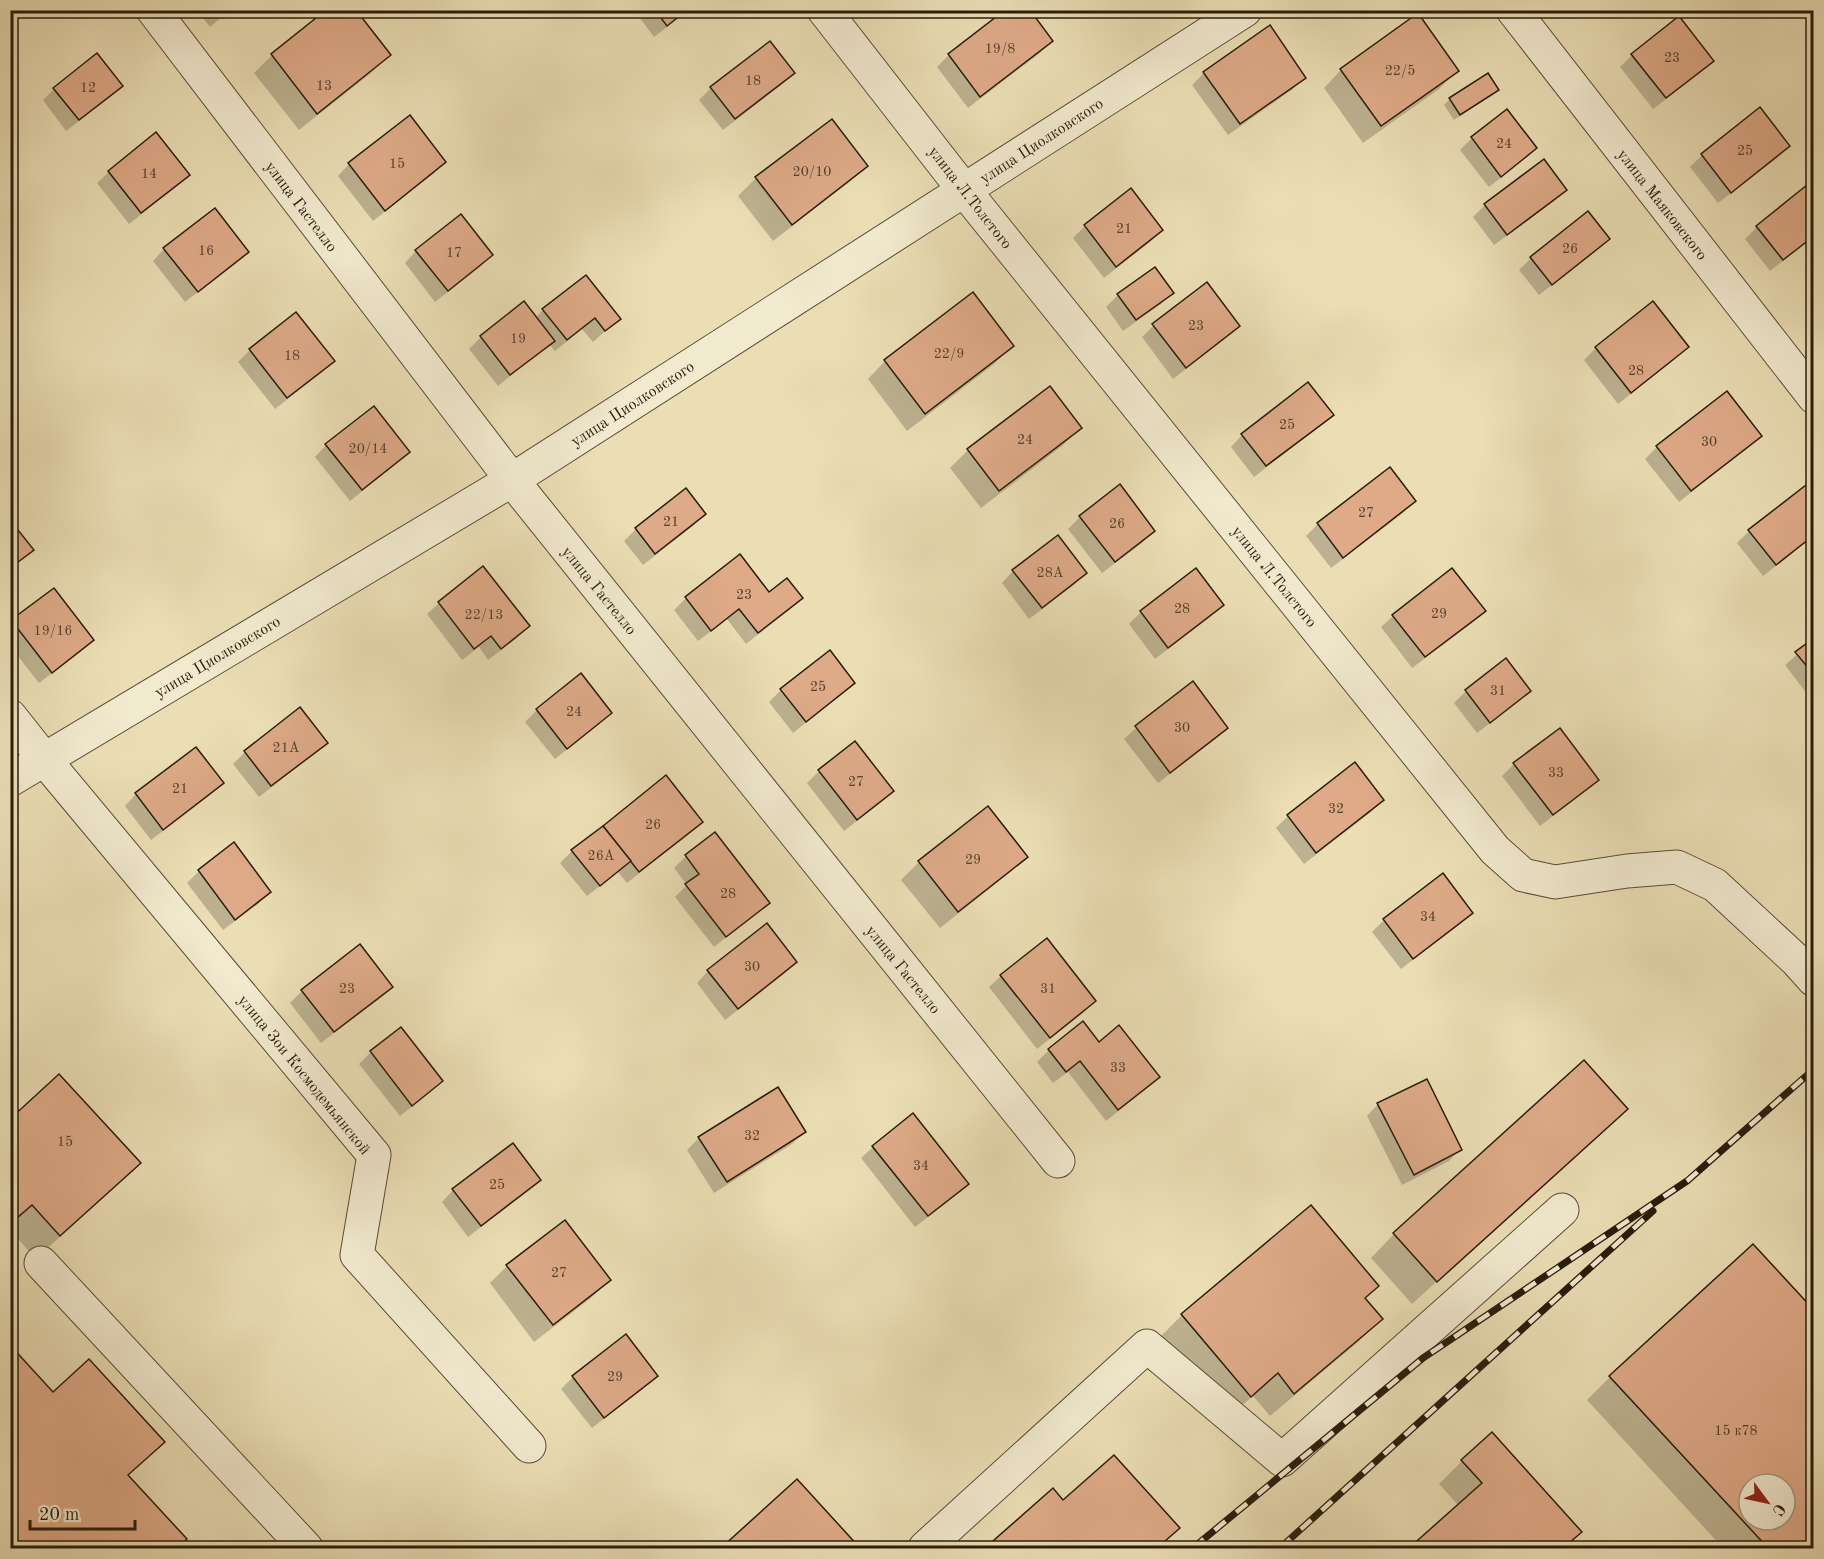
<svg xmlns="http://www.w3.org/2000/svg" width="1824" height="1559" font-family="'Old Standard TT',serif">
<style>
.shadow{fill:#0003;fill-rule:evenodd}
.building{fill:#deaa88;stroke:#281c0c;stroke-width:1.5;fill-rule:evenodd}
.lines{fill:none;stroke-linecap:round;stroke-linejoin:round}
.minor-casing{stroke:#594c36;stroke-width:35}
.minor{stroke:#f2eacf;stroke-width:33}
.rail-casing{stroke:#281c0c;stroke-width:7}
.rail{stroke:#f2eacf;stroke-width:4.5;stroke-dasharray:14;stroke-linecap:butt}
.labels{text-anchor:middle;stroke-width:4.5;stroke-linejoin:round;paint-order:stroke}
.number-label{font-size:14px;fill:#56402b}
.street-label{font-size:16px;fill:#281c0c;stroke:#f2eacf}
</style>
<rect width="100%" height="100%" fill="#ebdeb5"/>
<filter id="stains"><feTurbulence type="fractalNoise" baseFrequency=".00333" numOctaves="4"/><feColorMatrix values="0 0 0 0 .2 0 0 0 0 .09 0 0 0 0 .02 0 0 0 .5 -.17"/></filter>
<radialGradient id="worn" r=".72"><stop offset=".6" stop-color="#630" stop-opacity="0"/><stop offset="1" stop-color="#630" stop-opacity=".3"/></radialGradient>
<g class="shadow">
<path d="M197,10H230L210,27Z"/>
<path d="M328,10L389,55L371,73L299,130L254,73L272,55Z"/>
<path d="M634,10H689L654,37Z"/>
<path d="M1007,10L1051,41L1040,53L968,108L937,67L949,55Z"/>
<path d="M1678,18L1712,61L1700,73L1653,109L1620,67L1632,55Z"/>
<path d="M1341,70L1457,71L1439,89L1363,143L1324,88Z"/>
<path d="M793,73L781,85L723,130L699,100L711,88Z"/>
<path d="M1204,73L1304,77L1293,89L1228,135L1192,85Z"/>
<path d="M121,86L109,98L66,131L43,100L54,89Z"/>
<path d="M1498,90L1492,95L1454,120L1444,105L1450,99Z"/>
<path d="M1760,109L1788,146L1777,158L1718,203L1690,167L1702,155Z"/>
<path d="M1506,111L1535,148L1523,160L1489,187L1460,150L1472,138Z"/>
<path d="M444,162L433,174L373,221L338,176L349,164Z"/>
<path d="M866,166L848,183L773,241L738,196L756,178Z"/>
<path d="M109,172L188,175L176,187L129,224L97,183Z"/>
<path d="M1565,190L1553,202L1494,245L1473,217L1485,205Z"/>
<path d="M1814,195V237L1770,271L1745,239L1757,227Z"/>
<path d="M1588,214L1608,239L1596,251L1539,295L1519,270L1531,258Z"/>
<path d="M1085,226L1161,230L1150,242L1104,278L1073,238Z"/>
<path d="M164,249L247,251L236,263L185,302L153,261Z"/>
<path d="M416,251L491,255L480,267L435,302L405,263Z"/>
<path d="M1172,293L1161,304L1123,331L1106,307L1118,295Z"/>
<path d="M524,303L535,318L543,310L619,319L593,342L582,329L555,351L549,344L498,386L469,349L481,337Z"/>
<path d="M1653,303L1687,347L1675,359L1618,404L1584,360L1596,348Z"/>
<path d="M1153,326H1238L1227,337L1173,379L1142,337Z"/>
<path d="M1012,346L994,364L907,431L868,379L885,361Z"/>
<path d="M250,350L333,361L321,373L275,409L238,362Z"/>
<path d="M1050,388L1080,428L1062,446L981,508L950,468L968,450Z"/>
<path d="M1332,415L1320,426L1254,477L1231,447L1242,435Z"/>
<path d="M1760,436L1748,447L1679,502L1645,459L1657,447Z"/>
<path d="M326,445L408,452L396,464L350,501L315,457Z"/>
<path d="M1390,469L1414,501L1403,513L1331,568L1306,536L1318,524Z"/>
<path d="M686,490L704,514L693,526L643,565L624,541L636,529Z"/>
<path d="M1814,497V536L1763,576L1737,543L1749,531Z"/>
<path d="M1080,517L1153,531L1142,543L1102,573L1068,529Z"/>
<path d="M10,523L32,550L10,569Z"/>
<path d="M739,556L769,594L801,598L789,610L746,644L727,619L698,641L674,610L686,598Z"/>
<path d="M1195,570L1222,605L1210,617L1155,659L1129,624L1141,612Z"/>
<path d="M1013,571L1085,573L1074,585L1029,619L1002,583Z"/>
<path d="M439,603L528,626L517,638L488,660L479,647L462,660L427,614Z"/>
<path d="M1484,611L1472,623L1412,668L1381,627L1393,616Z"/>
<path d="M12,621L92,640L80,652L39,683L10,646V623Z"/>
<path d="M1814,640V697L1811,699L1785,665Z"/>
<path d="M1506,660L1529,690L1518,702L1477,733L1454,703L1466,691Z"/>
<path d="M853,683L841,694L793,733L769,702L781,690Z"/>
<path d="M1193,683L1227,727L1215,739L1158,783L1124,739L1136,728Z"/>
<path d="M537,710L610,713L598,725L555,759L525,722Z"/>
<path d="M326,743L314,754L259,797L233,764L245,752Z"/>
<path d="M854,743L892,791L880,803L844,831L807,783L819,771Z"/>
<path d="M1514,764L1597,780L1585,791L1540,826L1502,776Z"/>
<path d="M222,783L210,795L151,840L125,806L136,794Z"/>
<path d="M1382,800L1371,812L1304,864L1276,828L1288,816Z"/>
<path d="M701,822L689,834L627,883L618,872L587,896L560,863L572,851Z"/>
<path d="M714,834L768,902L756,914L714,947L675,897L687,885L674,868L686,856Z"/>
<path d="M233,844L269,892L258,904L223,930L187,883L199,871Z"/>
<path d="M1026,857L1008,874L940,928L901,880L919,862Z"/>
<path d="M1442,875L1471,913L1459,925L1401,969L1372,932L1384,920Z"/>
<path d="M795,962L784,974L725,1020L697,983L708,971Z"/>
<path d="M1001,976L1094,1001L1083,1013L1037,1049L989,987Z"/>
<path d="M391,987L379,999L321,1043L290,1003L302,991Z"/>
<path d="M1083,1023L1099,1044L1158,1077L1146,1089L1106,1121L1068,1072L1053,1083L1037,1062L1049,1050Z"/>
<path d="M400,1029L441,1081L429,1093L400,1116L359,1064L371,1052Z"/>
<path d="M1584,1062L1602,1132L1412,1304L1371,1258L1394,1234Z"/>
<path d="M1378,1104L1461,1149L1449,1161L1402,1185L1367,1116Z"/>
<path d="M10,1121L139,1163L36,1259L10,1230Z"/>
<path d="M804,1132L792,1144L714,1193L687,1150L699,1138Z"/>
<path d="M873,1147L967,1184L955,1196L915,1227L861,1158Z"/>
<path d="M539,1179L527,1191L468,1237L442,1202L453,1190Z"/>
<path d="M1310,1207L1364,1299L1381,1319L1358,1342L1270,1416L1253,1396L1226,1419L1158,1339L1182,1315Z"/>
<path d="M507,1266L609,1280L591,1298L534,1342L490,1283Z"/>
<path d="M1814,1312V1548H1723L1587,1400L1610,1377ZM1749,1484H1785V1520H1749Z"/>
<path d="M10,1347L53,1394L163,1442L127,1476L185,1539L176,1548H10Z"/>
<path d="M656,1376L644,1388L592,1428L561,1389L573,1377Z"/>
<path d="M1462,1461L1579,1532L1563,1548H1412L1459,1506L1439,1484Z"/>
<path d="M797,1481L858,1548H723Z"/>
<path d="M1052,1490L1063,1502L1178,1527L1157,1548H988Z"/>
</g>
<g class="building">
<path d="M326,10H356L391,55L317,114L271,54Z"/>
<path d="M655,10H687L667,26Z"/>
<path d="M1005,10H1030L1053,41L980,97L948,54Z"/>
<path d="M1418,13L1459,71L1381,126L1340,69Z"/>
<path d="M1679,16L1714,61L1666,98L1631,54Z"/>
<path d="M1270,25L1306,78L1240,124L1203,72Z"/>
<path d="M770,41L795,73L735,119L710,87Z"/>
<path d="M97,53L123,86L79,120L53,88Z"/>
<path d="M1488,73L1499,90L1460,115L1449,98Z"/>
<path d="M1760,107L1790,146L1731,193L1701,154Z"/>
<path d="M1507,109L1537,148L1501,177L1471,137Z"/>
<path d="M410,115L446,162L385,211L348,163Z"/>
<path d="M832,119L868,166L792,225L755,177Z"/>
<path d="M156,132L190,175L141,213L108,171Z"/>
<path d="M1544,159L1567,190L1507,235L1484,204Z"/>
<path d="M1807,185L1814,193V236L1783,260L1756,226Z"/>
<path d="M1131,188L1163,230L1116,267L1084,225Z"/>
<path d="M215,208L249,252L198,292L163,248Z"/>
<path d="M1588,211L1610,239L1552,285L1530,257Z"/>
<path d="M461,214L493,255L448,291L415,250Z"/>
<path d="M1155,267L1174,293L1136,320L1117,294Z"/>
<path d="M586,275L621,319L605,331L595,318L567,340L542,309Z"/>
<path d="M1207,282L1240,326L1186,368L1152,324Z"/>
<path d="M973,292L1014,346L925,414L884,360Z"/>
<path d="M524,301L555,341L510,375L480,336Z"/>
<path d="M1653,301L1689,347L1631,393L1595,347Z"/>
<path d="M296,312L335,361L287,398L249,349Z"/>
<path d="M1308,382L1334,415L1266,466L1241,434Z"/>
<path d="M1050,386L1082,428L999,491L967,449Z"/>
<path d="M1727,391L1762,436L1691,491L1656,446Z"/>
<path d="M374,406L410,452L362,490L325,444Z"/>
<path d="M1390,467L1416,501L1343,558L1317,523Z"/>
<path d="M1120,484L1155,531L1115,562L1079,516Z"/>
<path d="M1806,485L1814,495V535L1776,565L1748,530Z"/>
<path d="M686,488L706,514L655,554L635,528Z"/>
<path d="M10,520L34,550L10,568Z"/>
<path d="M1058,535L1087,573L1042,608L1012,570Z"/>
<path d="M740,554L769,592L787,578L803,598L758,633L739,609L711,631L685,597Z"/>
<path d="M483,566L530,626L501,649L491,636L474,649L438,602Z"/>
<path d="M1196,568L1224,605L1168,648L1140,611Z"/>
<path d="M1452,568L1486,611L1425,657L1392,615Z"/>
<path d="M54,588L94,640L52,673L11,620Z"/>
<path d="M1814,638V675L1795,652Z"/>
<path d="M830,650L855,683L806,722L780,689Z"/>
<path d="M1506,658L1531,691L1490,723L1465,690Z"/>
<path d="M581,673L612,713L567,749L536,709Z"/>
<path d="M1193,681L1228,728L1170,773L1135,726Z"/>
<path d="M300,707L328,743L271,786L244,751Z"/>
<path d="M1560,728L1599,780L1553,815L1513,763Z"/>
<path d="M855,741L894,791L857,820L818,770Z"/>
<path d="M196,747L224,783L163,830L135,793Z"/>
<path d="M1355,762L1384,800L1316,853L1287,815Z"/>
<path d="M666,775L703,822L639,872L603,826Z"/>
<path d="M988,806L1028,857L958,912L918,861Z"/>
<path d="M603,826L631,861L600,886L571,850Z"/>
<path d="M715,832L770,903L726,937L685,884L699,874L685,855Z"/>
<path d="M234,842L271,892L235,920L198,870Z"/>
<path d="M1443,873L1473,913L1413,959L1383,919Z"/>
<path d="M767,923L797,962L738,1009L707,970Z"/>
<path d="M1047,938L1096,1001L1050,1038L1000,975Z"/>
<path d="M360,944L393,987L334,1032L301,990Z"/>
<path d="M1083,1021L1099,1042L1119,1025L1160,1077L1118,1110L1080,1061L1066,1072L1048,1049Z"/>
<path d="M401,1027L443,1081L412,1106L370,1051Z"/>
<path d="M1584,1060L1628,1109L1437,1282L1393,1233Z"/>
<path d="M59,1074L141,1163L60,1236L32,1205L10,1224V1119Z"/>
<path d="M1427,1079L1462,1150L1414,1175L1377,1103Z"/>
<path d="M778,1087L806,1132L727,1182L698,1137Z"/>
<path d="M913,1113L969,1184L928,1216L872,1146Z"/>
<path d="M513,1143L541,1180L481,1226L452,1189Z"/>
<path d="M1311,1205L1379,1286L1365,1298L1383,1319L1294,1394L1278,1373L1251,1397L1181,1314Z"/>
<path d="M565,1220L611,1280L553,1325L506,1265Z"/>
<path d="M1753,1244L1814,1310V1548H1768L1609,1376ZM1749,1484H1785V1520H1749Z"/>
<path d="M626,1334L658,1376L604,1418L572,1376Z"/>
<path d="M10,1345L53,1392L89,1359L165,1442L128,1475L187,1539L177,1548H10Z"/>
<path d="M1492,1432L1582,1532L1563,1548H1409L1482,1483L1461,1460Z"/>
<path d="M1114,1455L1180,1528L1157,1548H985L1053,1488L1063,1500Z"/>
<path d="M797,1479L860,1548H721Z"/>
</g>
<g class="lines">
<defs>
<g id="minor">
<path d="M153,10L512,480L1058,1161"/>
<path d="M824,10L964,190L1495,850L1523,875L1555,882L1627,871L1677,867L1715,885L1797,961L1814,980"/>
<path d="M1513,10L1814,397"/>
<path d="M10,716L44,759L374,1155L357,1255L529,1446"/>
<path d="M10,780L512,480L1245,10"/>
<path d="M41,1263L306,1548"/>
<path d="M925,1548L1147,1346L1282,1460L1562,1210"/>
</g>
</defs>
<use href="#minor" class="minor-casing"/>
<use href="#minor" class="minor"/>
<defs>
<g id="rail">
<path d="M1193,1548L1423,1358L1687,1181L1814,1069"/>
<path d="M1280,1548L1653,1211"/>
</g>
</defs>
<use href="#rail" class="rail-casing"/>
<use href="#rail" class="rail"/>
</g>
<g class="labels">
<g class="number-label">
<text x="1000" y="53">19/8</text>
<text x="1672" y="62">23</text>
<text x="1400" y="75">22/5</text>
<text x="753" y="85">18</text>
<text x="324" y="90">13</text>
<text x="88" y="92">12</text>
<text x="1504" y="148">24</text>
<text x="1745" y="155">25</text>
<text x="397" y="168">15</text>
<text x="812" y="176">20/10</text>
<text x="149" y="178">14</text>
<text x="1124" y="233">21</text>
<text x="1570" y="253">26</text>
<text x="206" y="255">16</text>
<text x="454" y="257">17</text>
<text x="1196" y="330">23</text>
<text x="518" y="343">19</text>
<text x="949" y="358">22/9</text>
<text x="292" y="360">18</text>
<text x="1636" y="375">28</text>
<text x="1287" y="429">25</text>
<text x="1025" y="444">24</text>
<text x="1709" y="446">30</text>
<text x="368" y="453">20/14</text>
<text x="1366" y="517">27</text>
<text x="671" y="526">21</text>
<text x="1117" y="528">26</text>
<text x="1050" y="577">28А</text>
<text x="744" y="599">23</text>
<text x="1182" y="613">28</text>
<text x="1439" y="618">29</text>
<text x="484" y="619">22/13</text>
<text x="53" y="635">19/16</text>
<text x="818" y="691">25</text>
<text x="1498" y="695">31</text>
<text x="574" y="716">24</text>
<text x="1182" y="732">30</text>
<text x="286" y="752">21А</text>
<text x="1556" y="777">33</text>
<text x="856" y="786">27</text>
<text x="180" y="793">21</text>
<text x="1336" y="813">32</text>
<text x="653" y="829">26</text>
<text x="601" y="860">26А</text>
<text x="973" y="864">29</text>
<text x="728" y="898">28</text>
<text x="1428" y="921">34</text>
<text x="752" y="971">30</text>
<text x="347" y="993">23</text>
<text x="1048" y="993">31</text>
<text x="1118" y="1072">33</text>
<text x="752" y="1140">32</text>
<text x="65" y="1146">15</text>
<text x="921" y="1170">34</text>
<text x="497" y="1189">25</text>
<text x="559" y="1277">27</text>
<text x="615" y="1381">29</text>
<text x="1736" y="1435">15 к78</text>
</g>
<g class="street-label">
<text transform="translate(1041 140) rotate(-33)" y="6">улица Циолковского</text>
<text transform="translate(971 197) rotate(52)" y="6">улица Л.Толстого</text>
<text transform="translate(1663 204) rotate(52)" y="6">улица Маяковского</text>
<text transform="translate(302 206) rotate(53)" y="6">улица Гастелло</text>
<text transform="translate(632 403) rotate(-33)" y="6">улица Циолковского</text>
<text transform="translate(1275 576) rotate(51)" y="6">улица Л.Толстого</text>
<text transform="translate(600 590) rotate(51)" y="6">улица Гастелло</text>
<text transform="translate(217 656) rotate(-31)" y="6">улица Циолковского</text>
<text transform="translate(904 969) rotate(51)" y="6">улица Гастелло</text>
<text transform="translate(305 1074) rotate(51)" y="6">улица Зои Космодемьянской</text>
</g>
</g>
<rect width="1824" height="1559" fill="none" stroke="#ebdeb5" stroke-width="36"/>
<rect x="12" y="12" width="1800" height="1535" fill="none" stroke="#281c0c" stroke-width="3"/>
<rect x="18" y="18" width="1788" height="1523" fill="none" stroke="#281c0c" stroke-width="1.5"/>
<g transform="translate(1767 1502) rotate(123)"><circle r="28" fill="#f2eacf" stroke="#a19881" stroke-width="1.5"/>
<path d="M0-4.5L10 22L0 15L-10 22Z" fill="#8f2418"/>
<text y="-9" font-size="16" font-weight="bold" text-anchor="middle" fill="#281c0c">С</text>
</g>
<path d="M30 1520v9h105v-9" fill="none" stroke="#281c0c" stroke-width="3"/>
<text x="39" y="1520" font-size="18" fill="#281c0c" stroke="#f2eacf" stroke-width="4.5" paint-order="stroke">20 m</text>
<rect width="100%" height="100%" filter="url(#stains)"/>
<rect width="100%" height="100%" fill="url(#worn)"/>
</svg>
